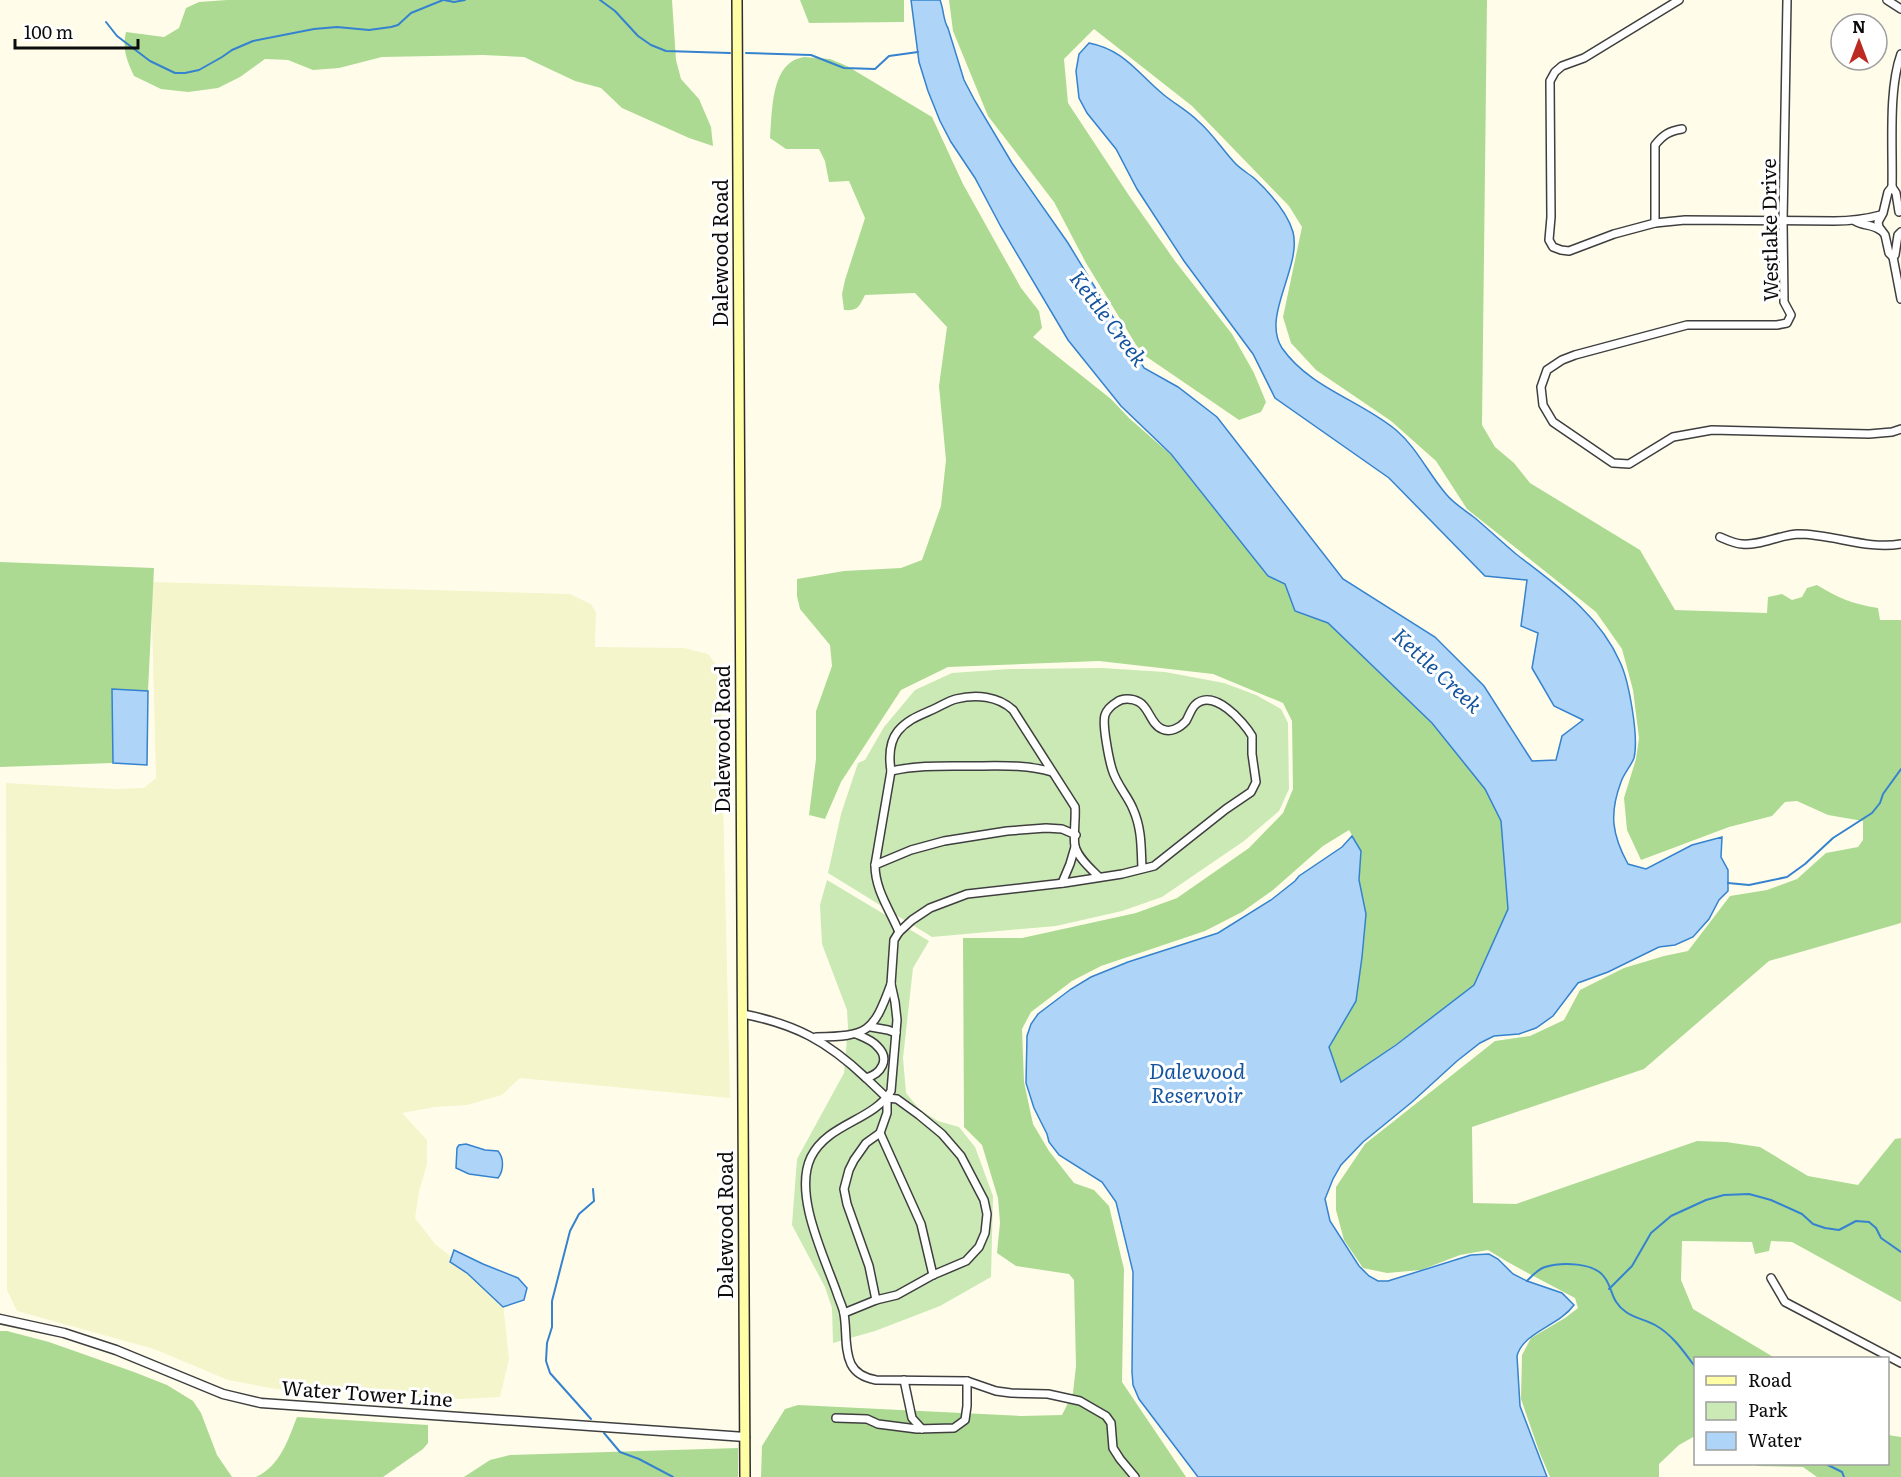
<svg xmlns="http://www.w3.org/2000/svg" width="1901" height="1477" font-family="Literata,serif">
<style>
.farmland{fill:#f4f5cb}
.green{fill:#cae9b4}
.forest{fill:#acda93}
.water{fill:#aed5f7;stroke:#3582cf;stroke-width:1.5}
.lines{fill:none;stroke-linecap:round;stroke-linejoin:round}
.stream{stroke:#3582cf;stroke-width:2}
.minor-casing{stroke:#3f3f3f;stroke-width:10}
.tertiary-casing{stroke:#3f3f3f;stroke-width:11}
.secondary-casing{stroke:#2e2e2e;stroke-width:12}
.minor{stroke:#fff;stroke-width:7}
.tertiary{stroke:#fff;stroke-width:8}
.secondary{stroke:#fffea5;stroke-width:9}
.labels{text-anchor:middle;stroke-width:6;stroke-linejoin:round;paint-order:stroke}
.street-label{font-size:20px;fill:#0c0c0c;stroke:#fff}
.water-label{font-size:21px;font-style:italic;fill:#14549e;stroke:#fff}
</style>
<rect width="100%" height="100%" fill="#fffdea"/>
<path class="farmland" d="M151,582L570,594L591,604L596,613L595,647L684,648L708,654L720,670L730,1098L520,1078L502,1095L467,1105L435,1107L402,1113L427,1140V1164L419,1192L415,1218L435,1244L478,1278L503,1303L509,1359L500,1397L461,1399L276,1389L228,1380L154,1349L17,1311L7,1290L6,783L113,789L144,788L156,778Z"/>
<g class="green">
<path d="M1102,668L1165,672L1224,683L1256,695L1281,709L1288,723L1289,789L1279,811L1244,841L1162,897L1122,911L1056,926L932,937L828,873L841,814L858,763L865,760L884,727L915,690L952,673L1009,669Z"/>
<path d="M827,880L929,941L913,968L903,1058L906,1093L920,1110L938,1121L959,1127L975,1147L993,1196L991,1277L940,1306L875,1331L833,1343L832,1308L825,1287L792,1225L797,1159L844,1073L848,1027L847,1010L822,944L820,905Z"/>
</g>
<g class="forest">
<path d="M227,0H672L676,60L681,79L699,99L711,127L713,146L689,138L622,108L601,88L575,81L524,57L483,55L382,57L339,68L313,70L288,60L265,59L240,77L218,88L188,92L161,89L134,76C127,61 122,49 126,32L164,37L179,28L186,8L199,2Z"/>
<path d="M800,0H904V22L809,23Z"/>
<path d="M949,0H1487L1482,425L1495,447L1514,463L1530,483L1640,550L1675,610L1767,613L1768,597L1782,594L1792,600L1802,597L1807,588L1817,585C1838,598 1853,604 1878,608L1880,620H1901V923L1769,961L1644,1069L1472,1127L1473,1203L1516,1204L1697,1141L1726,1142L1760,1147L1808,1176L1858,1185L1895,1139L1901,1138V1302L1792,1242L1771,1241L1769,1251L1755,1254L1752,1242L1682,1241L1681,1280L1693,1309L1775,1358H1696L1695,1436L1679,1445L1659,1464V1477H1550L1539,1451L1521,1399L1522,1355L1531,1338L1565,1318L1578,1308L1575,1298C1546,1282 1516,1268 1488,1250L1460,1255L1421,1270L1387,1273L1363,1268L1344,1240L1336,1210V1187L1365,1144L1495,1041L1530,1036L1564,1020L1580,990L1624,968L1664,956L1688,951L1730,896L1767,890L1797,879L1826,853L1858,847L1863,840V821L1828,815L1797,801L1785,802L1772,816L1729,827L1641,860L1627,830L1624,798L1636,759L1639,738L1633,690L1622,649L1596,612L1467,509L1436,461L1391,421L1316,370L1291,343L1283,317L1302,227L1289,206L1192,106L1094,29L1064,59L1068,103L1130,197L1175,261L1232,334L1254,373L1266,402L1261,412L1239,420L1141,353L1086,263L1054,202L988,116L953,31Z"/>
<path d="M804,57L830,59L847,66L932,117L963,184L1021,288L1039,311L1042,328L1033,337L1111,399L1129,418L1170,454L1268,576L1285,584L1295,611L1328,623L1432,723L1485,789L1501,820L1508,909L1474,986L1379,1057L1340,1082L1329,1047L1355,1001L1366,914L1359,880L1361,851L1349,830L1323,846L1273,890L1242,912L1205,931L1101,966L1072,981L1031,1012L1022,1029L1024,1082L1033,1124L1049,1151L1074,1183L1094,1190L1109,1206L1124,1269L1122,1382L1186,1477H761L762,1446L785,1409L798,1405L1021,1416L1062,1415L1073,1393L1076,1366L1074,1280L1069,1274L1016,1266L997,1253L1000,1223L998,1198L982,1145L964,1127L963,938H1022L1136,913L1177,898L1249,848L1283,813L1293,789L1292,721L1283,703L1213,674L1099,661L948,667L901,690L841,782L825,819L809,815L816,759V711L832,666L830,645L800,609L797,596V579L844,571L901,568L922,560L941,506L946,460L939,386L947,327L915,293L865,295C859,307 858,311 844,310L842,294L845,280L865,218L849,181L829,182L825,161L819,149H786L770,138C772,115 771,76 791,62C795,59 800,58 804,57Z"/>
<path d="M0,562L154,568L148,691L112,689L113,763L0,767Z"/>
<path d="M0,1331H7L49,1342L134,1372L167,1385L193,1401L201,1413L217,1455L232,1477H0Z"/>
<path d="M297,1417L428,1425V1443L423,1449L383,1477H256C280,1466 288,1440 297,1417Z"/>
<path d="M1888,1435L1901,1437V1477H1817L1803,1467L1757,1466L1754,1464H1888Z"/>
<path d="M738,1448V1477H464L490,1460L510,1455Z"/>
</g>
<g class="water">
<path d="M911,0H940C944,10 943,20 948,28L964,80L975,101L1012,163L1068,243L1144,368L1178,387L1217,417L1343,579L1435,637L1484,686L1532,761L1556,760L1562,736L1583,720L1554,706L1532,668L1538,633L1521,626L1527,580L1485,576L1389,478L1275,398L1253,354L1184,261L1137,189L1116,149L1087,113L1079,98L1076,71L1079,54L1089,43C1125,50 1138,74 1164,95C1175,104 1188,111 1198,121C1212,133 1222,149 1234,162C1240,169 1248,173 1255,179C1270,193 1287,211 1293,232C1302,267 1261,316 1282,348C1310,388 1360,400 1396,430C1417,448 1428,473 1446,494C1454,504 1465,510 1475,518C1489,530 1502,542 1516,554C1556,585 1599,614 1620,662C1629,681 1639,737 1634,758C1631,766 1624,773 1621,782C1609,814 1612,835 1628,864L1646,869L1692,845L1722,837L1721,857L1728,870V891L1719,900L1709,919L1693,937L1675,945L1659,947L1608,972L1578,983L1553,1016L1536,1028L1519,1034L1494,1036L1480,1043L1457,1061L1412,1102L1363,1142L1341,1165L1333,1179L1325,1199L1330,1221L1359,1266L1369,1276L1378,1281H1388L1471,1255L1489,1254L1498,1259L1513,1274L1527,1281L1562,1293L1574,1305C1559,1326 1523,1332 1517,1356L1520,1406L1547,1477H1198L1139,1399L1133,1385L1132,1372L1133,1272L1116,1202L1102,1182L1059,1155L1049,1142L1047,1134L1034,1108L1026,1083L1027,1036L1031,1024L1038,1014L1071,989L1091,977L1128,962L1218,933L1271,900L1295,881L1299,876L1342,847L1352,836L1361,851L1359,880L1366,914L1362,957L1356,1001L1329,1047L1341,1082L1396,1045L1474,985L1508,909L1501,821L1485,789L1432,723L1328,623L1295,611L1285,584L1268,576L1171,454L1121,406L1068,340L1001,227L975,178L951,142L940,121L928,91L919,62Z"/>
<path d="M112,689L148,691L147,765L113,763Z"/>
<path d="M466,1144L485,1150L498,1151C504,1158 504,1170 498,1178L469,1174L456,1168L457,1148L459,1145Z"/>
<path d="M454,1250L483,1264L518,1278L527,1288L524,1300L503,1307L467,1273L450,1262Z"/>
</g>
<g class="lines">
<g class="stream">
<path d="M444,0L454,2L465,0"/>
<path d="M600,0L615,11L638,36L651,45L666,51L730,53"/>
<path d="M106,22L117,36L150,61L175,73H185L199,70L222,57L232,50L253,41L314,29L337,27L369,30L391,27L398,25L411,13L443,0"/>
<path d="M746,53L811,55L844,68L875,69L889,56L918,52"/>
<path d="M1728,883L1749,885L1787,877L1805,864L1833,838L1872,813L1880,803L1883,794L1901,769"/>
<path d="M1527,1281C1532,1276 1538,1269 1545,1267C1561,1262 1595,1262 1605,1278C1613,1289 1611,1302 1626,1312C1634,1318 1646,1320 1655,1325C1673,1335 1684,1352 1696,1368"/>
<path d="M1609,1289L1632,1266L1651,1233L1671,1216L1706,1200L1724,1195L1749,1194L1771,1200L1802,1214L1813,1224L1825,1228L1839,1230L1856,1221L1869,1222L1876,1228L1881,1238L1901,1252"/>
<path d="M591,1419L550,1373L546,1361L547,1343L552,1327V1301L570,1231L579,1214L594,1201L593,1189"/>
<path d="M604,1433L620,1452L639,1459L673,1477"/>
<path d="M1826,1464L1842,1472L1844,1477"/>
</g>
<defs>
<g id="minor">
<path d="M1679,0L1584,58L1562,66L1555,72L1550,81L1551,217L1549,240L1553,247L1561,250L1569,251L1614,234L1655,223L1685,220L1834,221C1850,221 1866,219 1881,215"/>
<path d="M1887,0L1901,9"/>
<path d="M1787,1L1783,221L1784,302L1791,315L1787,323L1777,325H1687L1575,355L1562,360L1547,370L1541,387L1543,405L1553,422L1613,463L1629,464L1673,437L1712,430L1869,434L1892,432L1901,429"/>
<path d="M1901,54C1888,90 1893,148 1892,187L1888,192L1883,213L1878,222L1879,227L1885,235L1889,253L1893,257L1901,299"/>
<path d="M1892,187L1896,193L1899,212"/>
<path d="M1855,221C1863,226 1872,224 1880,230"/>
<path d="M1655,223V145C1663,135 1669,131 1682,129"/>
<path d="M1893,257L1895,255L1898,235L1901,232"/>
<path d="M1720,537C1727,540 1735,544 1742,544C1760,546 1779,535 1798,534C1833,534 1867,550 1901,544"/>
<path d="M891,771C918,765 942,766 969,766C997,766 1025,764 1052,772"/>
<path d="M1076,835L1062,829L1046,828L1007,831L944,841L911,850L875,865L891,771C889,758 889,742 898,731C908,719 921,715 934,709C941,706 948,701 956,699C976,694 998,696 1013,710L1075,807C1076,818 1073,837 1075,846C1078,858 1091,869 1099,877"/>
<path d="M875,865C875,890 890,910 899,932"/>
<path d="M1062,883L1070,864L1075,847"/>
<path d="M743,1014C795,1024 827,1041 866,1078C881,1074 891,1059 877,1046C872,1040 863,1037 856,1034"/>
<path d="M871,1027L888,1030L896,1033"/>
<path d="M816,1037C868,1036 873,1033 891,984"/>
<path d="M880,1133L921,1224L933,1275"/>
<path d="M1771,1278L1785,1302L1901,1363"/>
<path d="M876,1300L869,1266L847,1204L844,1189L849,1170L854,1160L866,1143L880,1133L887,1113V1098"/>
<path d="M844,1313L876,1300L897,1295L933,1275L966,1261L979,1247L985,1233L987,1214L984,1200L961,1156L942,1134L919,1115L897,1099L887,1098L866,1078"/>
<path d="M904,1380L912,1418L922,1429"/>
<path d="M836,1418L867,1419L878,1424L917,1429L954,1428L965,1420L967,1406V1381"/>
<path d="M1135,1477L1120,1459L1113,1448L1111,1423L1106,1416L1080,1401L1048,1394L1011,1393L996,1391L967,1381L876,1380C865,1378 856,1374 851,1364C844,1349 847,1330 844,1314C843,1307 839,1300 837,1293C824,1256 793,1194 811,1157C828,1123 873,1121 891,1091L897,1020L895,1002L891,984L894,940L899,932L912,920L930,908L967,894L1064,883L1122,874L1154,866L1226,809L1251,792L1256,782L1252,754V736C1244,722 1213,687 1195,705C1191,709 1189,716 1186,721C1180,728 1170,733 1162,729C1151,725 1149,707 1139,702C1132,698 1122,698 1117,702C1112,705 1107,709 1105,715C1102,724 1109,759 1112,769C1116,784 1128,796 1133,809C1142,829 1141,848 1142,868"/>
</g>
<path id="tertiary" d="M0,1319L64,1333L116,1350L223,1394L261,1403L745,1437"/>
<path id="secondary" d="M737,0L745,1477"/>
</defs>
<use href="#minor" class="minor-casing"/>
<use href="#tertiary" class="tertiary-casing"/>
<use href="#secondary" class="secondary-casing"/>
<use href="#minor" class="minor"/>
<use href="#tertiary" class="tertiary"/>
<use href="#secondary" class="secondary"/>
</g>
<g class="labels">
<g class="street-label">
<text transform="translate(1770 230) rotate(-91)" y="7">Westlake Drive</text>
<text transform="translate(721 253) rotate(-90)" y="7">Dalewood Road</text>
<text transform="translate(723 739) rotate(-90)" y="7">Dalewood Road</text>
<text transform="translate(726 1225) rotate(-90)" y="7">Dalewood Road</text>
<text transform="translate(367 1394) rotate(4)" y="7">Water Tower Line</text>
</g>
<g class="water-label">
<text transform="translate(1108 319) rotate(53)" y="7">Kettle Creek</text>
<text transform="translate(1437 671) rotate(43)" y="7">Kettle Creek</text>
<text x="1197" y="1079">Dalewood<tspan x="1197" dy="24">Reservoir</tspan></text>
</g>
</g>
<rect x="1694" y="1357" width="195" height="108" fill="#ffffff" stroke="#9e9e9e" stroke-width="1.5"/>
<rect x="1706" y="1376" width="30" height="9" fill="#fffea5" stroke="#9e9e9e" stroke-width="1.5"/>
<text x="1748" y="1387" font-size="18" fill="#0c0c0c">Road</text>
<rect x="1706" y="1402" width="30" height="18" fill="#cae9b4" stroke="#9e9e9e" stroke-width="1.5"/>
<text x="1748" y="1417" font-size="18" fill="#0c0c0c">Park</text>
<rect x="1706" y="1432" width="30" height="18" fill="#aed5f7" stroke="#9e9e9e" stroke-width="1.5"/>
<text x="1748" y="1447" font-size="18" fill="#0c0c0c">Water</text>
<g transform="translate(1859 42)"><circle r="28" fill="#ffffff" stroke="#9e9e9e" stroke-width="1.5"/>
<path d="M0-4.5L10 22L0 15L-10 22Z" fill="#bd2a22"/>
<text y="-9" font-size="16" font-weight="bold" text-anchor="middle" fill="#0c0c0c">N</text>
</g>
<path d="M15 39v9h123v-9" fill="none" stroke="#0c0c0c" stroke-width="3"/>
<text x="24" y="39" font-size="18" fill="#0c0c0c" stroke="#ffffff" stroke-width="4.5" paint-order="stroke">100 m</text>
</svg>
